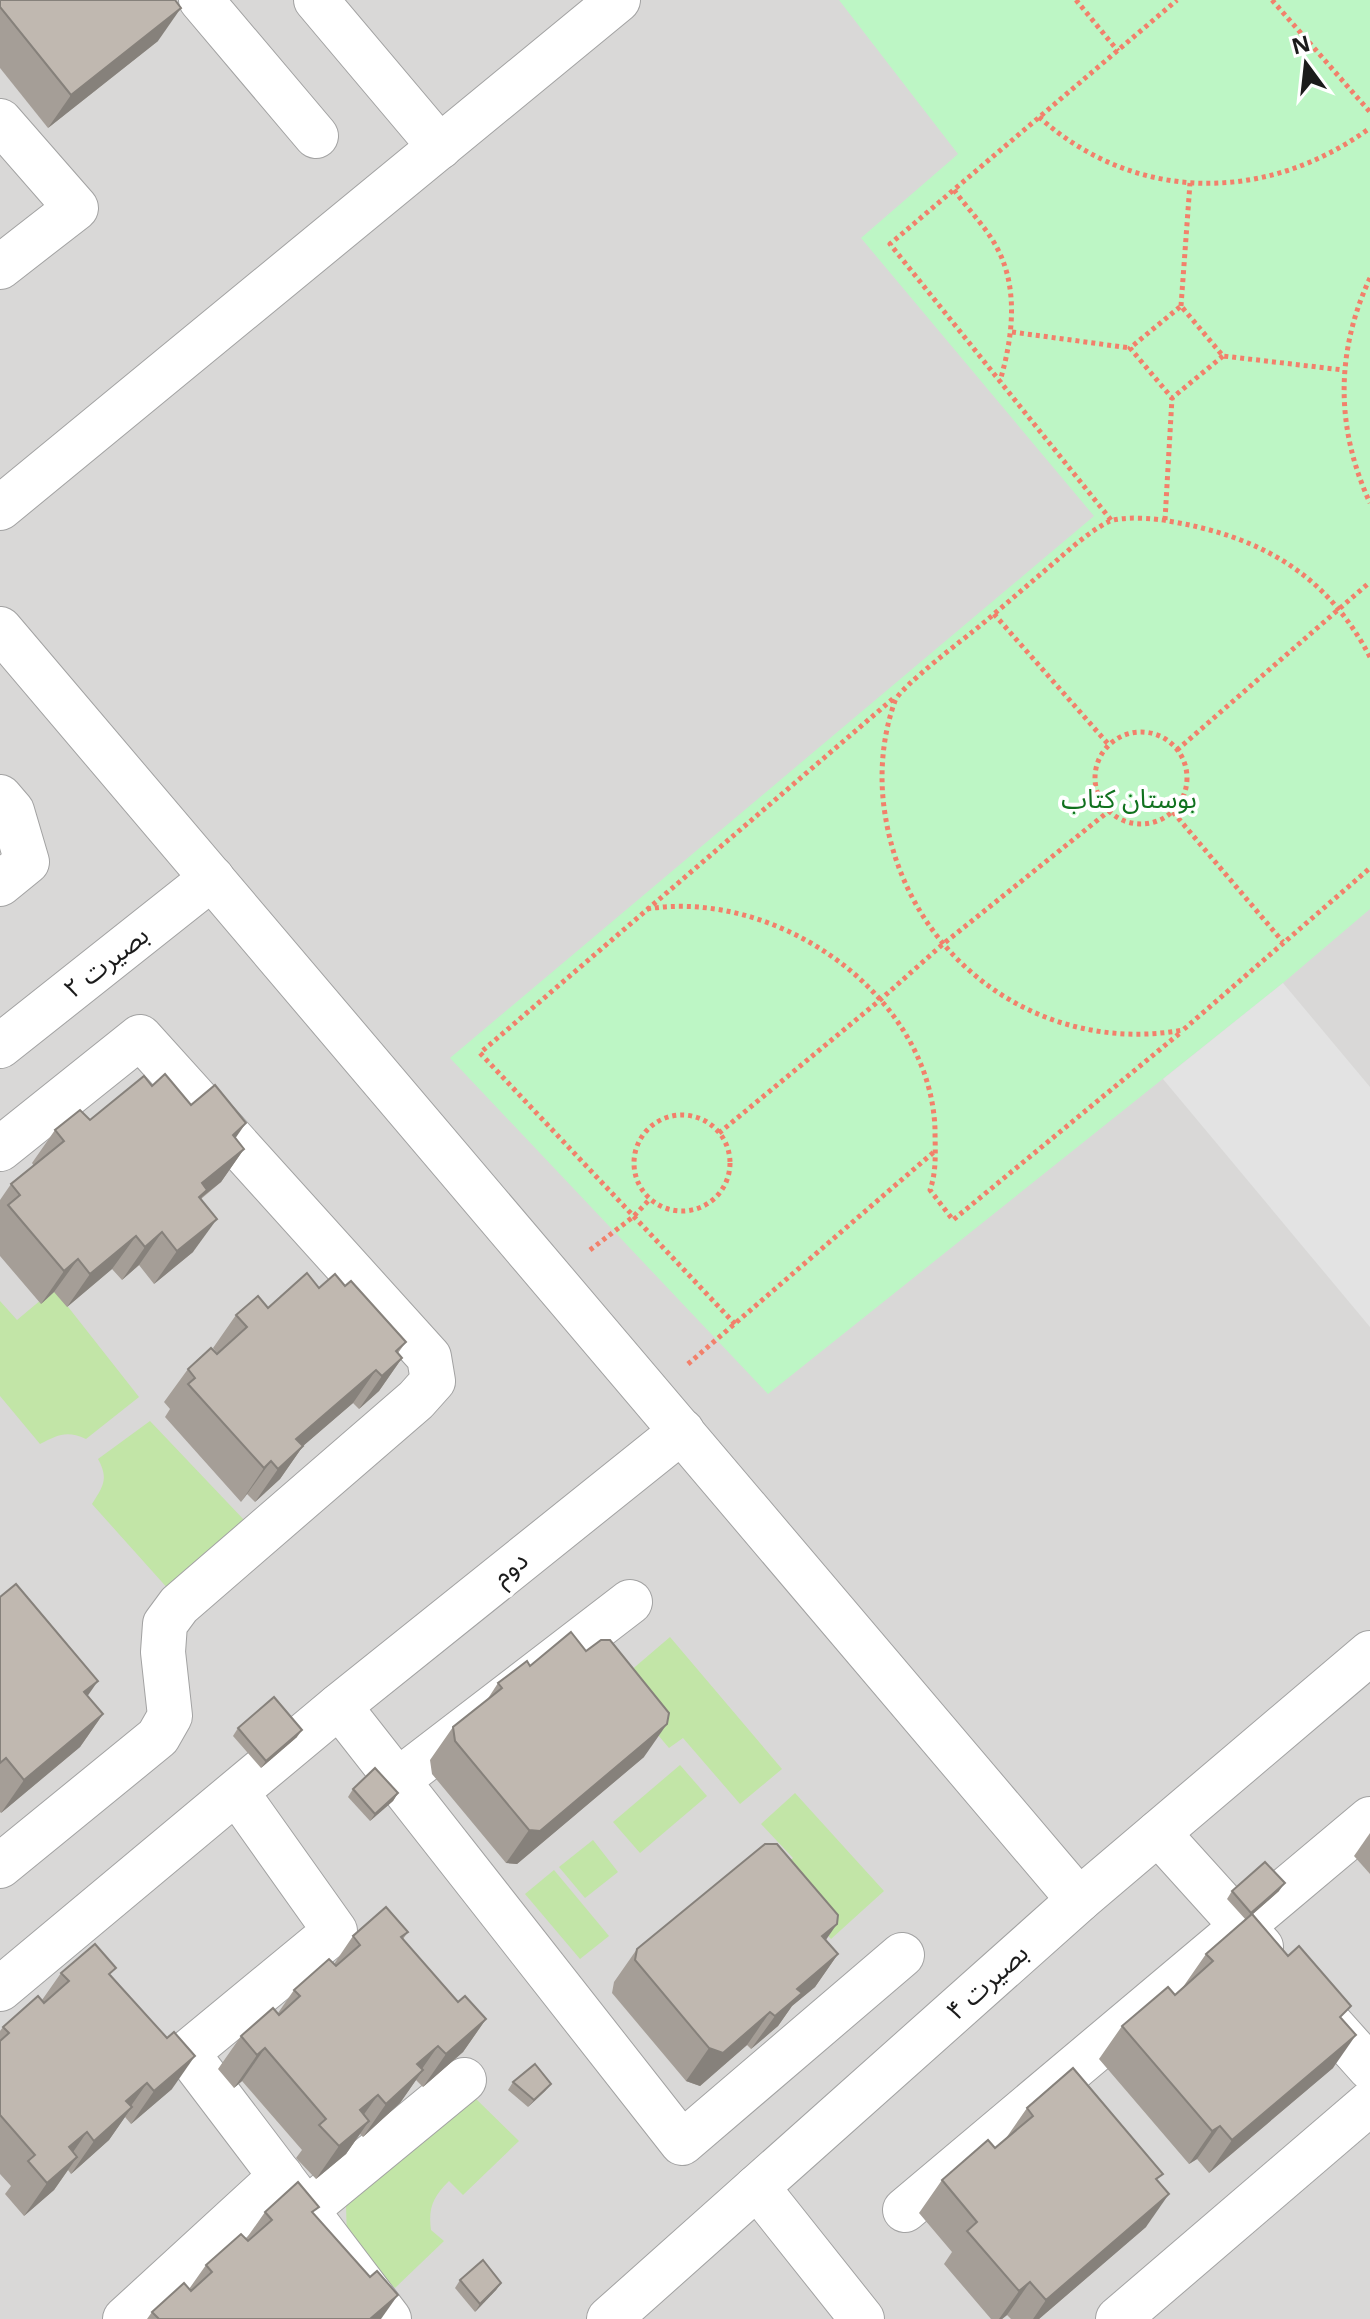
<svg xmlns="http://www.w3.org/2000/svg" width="1370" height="2319" font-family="'Noto Sans','Noto Sans Arabic',sans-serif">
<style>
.residential{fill:#d9d8d7}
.grass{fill:#c2e5a7}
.park{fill:#bdf6c5}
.parking{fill:#e3e3e3}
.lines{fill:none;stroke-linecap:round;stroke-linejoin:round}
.minor-casing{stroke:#a2a2a2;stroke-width:46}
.path{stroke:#f2806b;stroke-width:5;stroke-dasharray:4 4;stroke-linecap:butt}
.minor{stroke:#fff;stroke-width:44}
.wall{fill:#a59e97}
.shaded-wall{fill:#86817b}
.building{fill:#c0b8b0;stroke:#86817b;stroke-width:2}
.labels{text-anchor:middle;stroke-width:8;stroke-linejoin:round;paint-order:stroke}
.park-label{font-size:26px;fill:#10711e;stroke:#fff}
.street-label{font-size:26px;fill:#1b1b1b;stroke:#fff}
</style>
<rect width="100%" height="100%" fill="#ece9e0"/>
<rect class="residential" x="0" y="0" width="1370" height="2319"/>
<g class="grass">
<path d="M54,1289L139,1397L86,1439C66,1430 58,1435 40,1444L0,1396V1301L17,1320Z"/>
<path d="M150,1421L246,1522L170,1591L92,1504C103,1486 109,1479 98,1459Z"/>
<path d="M670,1637L782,1769L740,1804L683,1738L669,1748L615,1684Z"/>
<path d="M680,1765L707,1796L640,1853L613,1822Z"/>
<path d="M795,1793L884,1891L831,1939L774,1875L793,1858L761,1824Z"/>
<path d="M593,1840L618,1872L585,1898L559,1867Z"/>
<path d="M554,1870L609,1936L580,1959L525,1894Z"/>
<path d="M472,2095L519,2141L463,2195L449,2181C433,2197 428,2208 431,2230L444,2241L395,2288L347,2241L346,2205Z"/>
</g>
<path class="park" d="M839,0H1370V909L1283,983L768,1394L450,1058L1094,516L861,238L958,154Z"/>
<path class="parking" d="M1283,983L1370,1087V1327L1163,1079Z"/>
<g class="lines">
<defs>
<g id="minor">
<path d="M201,0L316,136"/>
<path d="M316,0L440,147"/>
<path d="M0,121L76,208L0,267"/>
<path d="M0,508L618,0"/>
<path d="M0,629L1079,1900"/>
<path d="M0,797L12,811L27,862L0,884"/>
<path d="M0,1046L212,878"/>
<path d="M0,1149L140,1037L429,1357L433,1381L416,1400L179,1605L165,1624L163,1652L170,1716L158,1737L0,1866"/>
<path d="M339,1706L682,2143L902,1955"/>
<path d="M397,1781L630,1602"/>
<path d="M237,1793L335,1931L187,2053L389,2319"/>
<path d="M1158,1833L1261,1947"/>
<path d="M0,1989L339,1706L682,1431"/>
<path d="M1310,2001L1370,2068"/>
<path d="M757,2187L862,2319"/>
<path d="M306,2210L464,2080"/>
<path d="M905,2210L1370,1819"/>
<path d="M125,2319L281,2176"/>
<path d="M609,2319L1079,1900L1370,1653"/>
<path d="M1118,2319L1370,2103"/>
</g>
</defs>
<use href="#minor" class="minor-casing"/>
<g class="path">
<path d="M1076,0L1118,51"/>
<path d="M1272,0L1370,112"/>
<path d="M1039,117C1136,204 1267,203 1370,128"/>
<path d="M954,190C967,208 985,226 996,246C1019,287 1013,337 1000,381"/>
<path d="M1370,278C1335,353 1336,429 1370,503"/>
<path d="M1181,306L1190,183"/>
<path d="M1012,332L1130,348"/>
<path d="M1223,356L1172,398L1130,348L1181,306L1223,356L1343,370"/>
<path d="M1111,520L890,244L1177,0"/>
<path d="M1165,520L1172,398"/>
<path d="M994,614L1109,745"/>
<path d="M1370,657C1326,573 1259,536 1168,521C1155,518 1119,516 1108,522C1089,532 1071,548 1055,562C1030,583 1006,604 981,625C965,638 900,687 895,701C882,737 879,777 885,814C907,958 1039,1056 1183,1030L1370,868"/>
<circle cx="1141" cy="778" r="46"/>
<path d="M1177,750L1370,582"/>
<path d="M1173,812L1283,942"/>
<path d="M647,909C776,888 930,994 935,1129C935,1150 937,1170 930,1190L953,1220L1180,1033"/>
<circle cx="682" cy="1163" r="48"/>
<path d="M719,1133L880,1000L943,944L1109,811"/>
<path d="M590,1250L633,1217L650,1199"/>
<path d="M735,1324L480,1053L895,697"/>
<path d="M688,1364L935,1151"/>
</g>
<use href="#minor" class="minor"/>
</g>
<g class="wall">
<path d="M0,0L158,41L48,128L0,68Z"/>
<path d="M152,1086L191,1105L236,1139L244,1149L221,1182L201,1199L193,1252L154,1284L139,1265L122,1280L112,1269L67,1307L54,1292L41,1304L0,1256V1200L11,1184L34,1166L32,1163L55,1130L90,1120Z"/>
<path d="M345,1286L406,1342L398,1353L402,1358L379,1391L359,1409L353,1403L303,1446L280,1479L255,1502L247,1494L241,1502L165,1417L170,1409L164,1402L188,1369L218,1354L213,1348L236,1315L268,1308L319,1288Z"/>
<path d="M0,1597L103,1714L80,1747L1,1813L0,1812Z"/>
<path d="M530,1666L644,1757L517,1864L506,1863L432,1774L430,1760L453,1727L487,1700L498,1683Z"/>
<path d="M238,1728L297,1737L261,1768L233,1736Z"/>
<path d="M353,1789L398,1793L393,1801L370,1821L348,1797Z"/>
<path d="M1370,1833V1874L1354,1856Z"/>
<path d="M1232,1891H1279L1253,1914L1342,2019L1333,2068L1209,2173L1197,2159L1189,2164L1099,2059L1122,2026L1175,1995L1183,1987L1206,1954L1246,1920L1227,1899Z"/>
<path d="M408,1932L403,1939L458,2002L486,2019L463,2052L423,2087L416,2080L400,2103L363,2137L360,2134L346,2154L316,2179L296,2158L302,2150L242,2081L234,2088L218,2069L241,2036L278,2013L294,1990L334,1964L353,1936Z"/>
<path d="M826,1940L838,1954L815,1987L792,2006L778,2026L751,2049L747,2045L700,2086L686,2081L612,1993L614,1982L637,1949Z"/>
<path d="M61,1973L111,1975L172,2089L131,2124L125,2117L109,2140L71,2174L68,2170L54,2190L24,2216L5,2194L11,2186L0,2174V2031L3,2027L42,2000Z"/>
<path d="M513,2082L551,2084L545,2091L528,2107L508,2090Z"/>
<path d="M1027,2108L1158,2181L1146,2227L1039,2319H1011L1007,2315L1002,2319H991L944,2264L952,2252L919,2213L942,2180L995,2148L1004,2141Z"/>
<path d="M265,2212L314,2214L381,2319H147L152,2312L189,2289L206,2265L246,2239Z"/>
<path d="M460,2280L501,2283L496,2290L475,2312L455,2288Z"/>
</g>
<g class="shaded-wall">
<path d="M181,8L158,41L48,128L71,95Z"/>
<path d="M246,1123L223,1156L233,1135Z"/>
<path d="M244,1149L221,1182L202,1197L184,1223L202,1183Z"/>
<path d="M217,1219L193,1252L154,1284L177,1251Z"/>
<path d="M162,1232L139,1265L122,1280L145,1247Z"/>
<path d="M136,1236L112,1269L67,1307L90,1274Z"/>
<path d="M78,1259L54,1292L41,1304L64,1271Z"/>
<path d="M402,1358L379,1391L359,1409L382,1376Z"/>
<path d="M376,1370L353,1403L303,1446L280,1479L255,1502L278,1469L296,1439Z"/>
<path d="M271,1461L247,1494L241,1502L264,1468Z"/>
<path d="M98,1681L75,1714L84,1692Z"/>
<path d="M103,1714L80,1747L1,1813L24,1780Z"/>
<path d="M667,1724L644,1757L517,1864L506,1863L529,1830Z"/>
<path d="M302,1730L297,1737L261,1768L266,1761Z"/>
<path d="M398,1793L393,1801L370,1821L375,1814Z"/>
<path d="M1285,1883L1279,1891L1246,1920L1251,1913Z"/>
<path d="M837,1924L814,1957L822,1936Z"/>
<path d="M838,1954L815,1987L792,2006L778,2026L751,2049L775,2016L797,1989Z"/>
<path d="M770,2012L747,2045L700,2086L686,2081L709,2048Z"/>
<path d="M486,2019L463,2052L423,2087L446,2054Z"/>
<path d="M1356,2035L1333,2068L1209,2173L1232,2140Z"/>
<path d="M438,2046L417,2076L423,2070L400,2103L363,2137L386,2104L417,2064Z"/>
<path d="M265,2048L242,2081L234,2088L257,2055Z"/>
<path d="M195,2056L172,2089L131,2124L154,2091Z"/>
<path d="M147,2083L126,2113L132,2107L109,2140L71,2174L94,2141L126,2101Z"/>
<path d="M551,2084L545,2091L528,2107L534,2100Z"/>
<path d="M378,2095L354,2128L360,2110Z"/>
<path d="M369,2121L346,2154L316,2179L339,2146Z"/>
<path d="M1220,2126L1197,2159L1189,2164L1212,2131Z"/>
<path d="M87,2132L64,2165L69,2147Z"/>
<path d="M77,2157L54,2190L24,2216L47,2183Z"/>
<path d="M1169,2194L1146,2227L1039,2319H1033L1046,2300Z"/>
<path d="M1030,2282L1007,2315L1002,2319H999L1019,2291Z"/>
<path d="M501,2283L496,2290L475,2312L480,2304Z"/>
<path d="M398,2295L381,2319H370Z"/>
</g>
<g class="building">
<path d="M0,0H175L181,8L71,95L0,7Z"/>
<path d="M165,1074L191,1105L215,1085L246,1123L233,1135L244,1149L202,1183L207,1190L199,1197L217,1219L177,1251L162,1232L145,1247L136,1236L90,1274L78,1259L64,1271L8,1205L20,1195L11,1184L64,1141L55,1130L80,1110L90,1120L144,1076L152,1086Z"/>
<path d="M307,1273L319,1288L335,1274L345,1286L351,1281L406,1342L396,1351L402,1358L382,1376L376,1370L296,1439L303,1446L278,1469L271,1461L264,1468L188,1384L195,1378L188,1369L211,1348L217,1354L247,1327L236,1315L258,1296L268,1308Z"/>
<path d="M16,1584L98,1681L84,1692L103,1714L24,1780L6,1758L0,1763V1597Z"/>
<path d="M571,1632L586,1651L601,1640H610L669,1713L667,1724L540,1831L529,1830L455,1741L453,1727L502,1688L498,1683L527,1661L530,1666Z"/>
<path d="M274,1697L302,1730L266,1761L238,1728Z"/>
<path d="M375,1768L398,1793L375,1814L353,1789Z"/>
<path d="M765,1844H777L838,1915L837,1924L822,1936L838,1954L797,1989L802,1993L775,2016L770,2012L723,2053L709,2048L635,1960L637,1949Z"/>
<path d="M1265,1862L1285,1883L1251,1913L1232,1891Z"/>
<path d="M386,1907L408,1932L401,1937L458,2002L465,1996L486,2019L446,2054L438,2046L417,2064L423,2070L386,2104L378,2095L360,2110L369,2121L339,2146L319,2125L326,2119L265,2048L257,2055L241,2036L273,2008L279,2015L300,1996L294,1990L329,1959L336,1966L360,1945L353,1936Z"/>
<path d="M1252,1914L1288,1956L1299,1946L1351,2006L1340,2017L1356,2035L1232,2140L1220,2126L1212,2131L1122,2026L1168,1987L1175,1995L1213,1961L1206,1954Z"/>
<path d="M95,1944L116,1968L109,1974L167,2038L174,2032L195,2056L154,2091L147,2083L126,2101L132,2107L94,2141L87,2132L69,2147L77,2157L47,2183L28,2161L35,2155L0,2115V2041L9,2033L3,2027L38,1996L44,2003L69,1981L61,1973Z"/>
<path d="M535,2064L551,2084L534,2100L513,2082Z"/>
<path d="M1073,2068L1163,2174L1156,2179L1169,2194L1046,2300L1030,2282L1019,2291L967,2231L977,2222L942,2180L988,2140L995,2148L1033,2116L1027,2108Z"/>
<path d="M298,2182L319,2207L312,2212L370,2277L377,2271L398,2295L370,2319H159L152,2312L184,2283L191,2291L212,2272L206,2265L241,2234L248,2241L272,2220L265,2212Z"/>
<path d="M483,2260L501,2283L480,2304L460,2280Z"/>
</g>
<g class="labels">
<g class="park-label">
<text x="1129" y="808">بوستان کتاب</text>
</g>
<g class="street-label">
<text transform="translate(106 962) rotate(-38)" y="9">بصیرت ۲</text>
<text transform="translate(510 1568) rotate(-39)" y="9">دوم</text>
<text transform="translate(987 1982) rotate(-42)" y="9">بصیرت ۴</text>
</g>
</g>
<g transform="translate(1306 64) rotate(345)" stroke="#ffffff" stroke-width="6" paint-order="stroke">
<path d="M0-6L14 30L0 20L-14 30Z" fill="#1b1b1b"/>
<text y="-12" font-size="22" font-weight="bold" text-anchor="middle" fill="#1b1b1b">N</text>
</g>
</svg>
